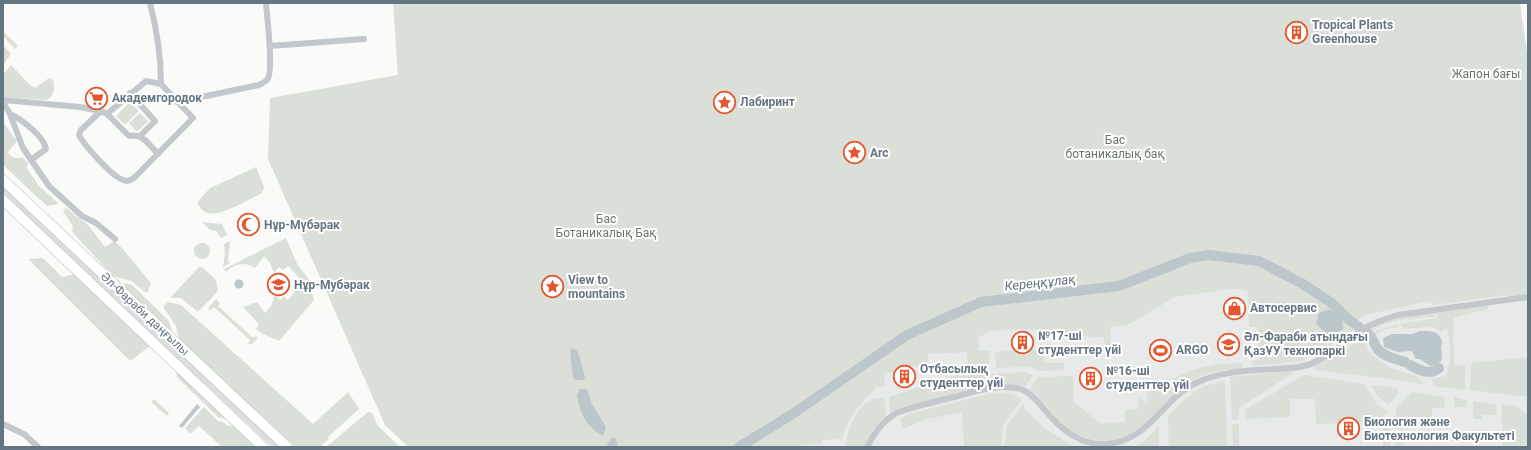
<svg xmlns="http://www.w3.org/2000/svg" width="1531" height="450" font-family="Roboto,sans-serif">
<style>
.built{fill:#e8e9e9}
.green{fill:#dadfd7}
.water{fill:#bbc7cb}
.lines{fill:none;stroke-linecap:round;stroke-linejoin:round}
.river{stroke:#bbc7cb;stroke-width:10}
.primary-casing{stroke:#b5babe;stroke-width:11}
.street{stroke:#c3c8cc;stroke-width:6}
.primary{stroke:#fff;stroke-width:10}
.labels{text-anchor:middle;stroke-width:4;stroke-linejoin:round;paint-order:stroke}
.poi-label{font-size:12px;font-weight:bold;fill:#657683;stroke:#fff;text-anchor:start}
.park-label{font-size:12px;fill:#687a64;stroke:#fff}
.street-label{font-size:12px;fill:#657683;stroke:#fff}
.water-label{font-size:13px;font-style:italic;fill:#60757c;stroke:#fff}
</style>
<rect width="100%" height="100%" fill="#fafaf8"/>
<path class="built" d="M1528,243V447H744L882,356L1258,270L1324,343L1365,315L1432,301Z"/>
<g class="green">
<path d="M393,3H1520L1528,60V294L1507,298V295L1433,305L1432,301L1365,315L1350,326L1354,330L1319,352L1301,361L1253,366L1252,361L1259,360L1258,327H1249L1248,291L1239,289H1229L1175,297L1130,324L1110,327L1111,353H1105L1104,337H1094L1028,329L991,331L979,337V351H989V369L968,370L967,352L928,354V366L905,367V372L884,373L885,387H877C860,405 849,414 842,439L822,440V444L801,445V447H408L385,425L268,159L270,98L398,75Z"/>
<path d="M3,31L18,46L15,49L3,36Z"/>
<path d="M3,45L11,54L3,65Z"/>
<path d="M11,65L29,84L35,88L49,78L53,80C55,88 54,94 48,100L3,97V75Z"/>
<path d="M130,102L139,111L125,125L116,116Z"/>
<path d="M140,113L148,121L137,132L129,123Z"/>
<path d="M3,122L17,141L7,153L14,158H23L28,163L27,168L38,185L59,204L47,206L3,165Z"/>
<path d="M256,167L264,187L262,193C249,199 221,217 208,213C202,212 200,207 197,203L210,188Z"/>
<path d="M3,185L280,447H272L3,194Z"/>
<path d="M66,208L89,226L105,247L114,241L121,247L151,283L147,293L131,281L113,276L72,232L73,226L63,211Z"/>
<path d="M202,222L222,224L227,235L221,238L216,231L210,230Z"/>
<path d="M286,238L298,266L308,278L314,300L279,341C271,337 262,335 256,329L259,324L243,307L257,302L265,313L271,306L275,295L280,300L284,296L288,300L303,282L288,266L283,270L279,267L274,273L270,263L264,256L255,268C245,261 234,264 226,272L224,269Z"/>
<path d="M230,241L228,260L230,263L223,267L225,253L224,244Z"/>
<circle cx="202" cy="251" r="8"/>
<path d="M43,258L62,277L75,274L150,346L130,361L28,259Z"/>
<path d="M199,267H202L216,280L218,291L198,312L181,298H170Z"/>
<path d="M113,283L131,284L169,321L175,341Z"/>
<path d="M216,299L220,303L218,306L253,338L255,336L258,338L251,345L248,343L250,340L214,307L210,311L208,308Z"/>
<path d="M168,302L181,305L313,424L348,392L359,409L328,437L329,439L320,447H295L179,340L176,326L163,307Z"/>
<path d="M1488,305V309L1453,318L1454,366L1465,365V390L1433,386L1432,379L1446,376C1453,362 1450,343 1447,327L1441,332L1433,327L1404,329L1400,324L1437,318L1436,313Z"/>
<path d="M1435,313V317C1417,317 1399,319 1382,325C1373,329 1364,336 1355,341V338C1379,322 1406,314 1435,313Z"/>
<path d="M1398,324V327L1384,330L1376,335C1379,357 1390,353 1407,361L1406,364C1386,358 1371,362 1370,336L1376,331Z"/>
<path d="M1359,341L1367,345L1369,352L1388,367L1418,377L1424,384H1421L1400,380L1315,370L1314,366Z"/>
<path d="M1043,349L1044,363H1064V370L1039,371L1030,367L996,368L995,352Z"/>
<path d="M1528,357V397L1470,390L1471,363Z"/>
<path d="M1409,362L1431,372L1441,368L1444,371C1427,377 1423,377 1408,366Z"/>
<path d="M1242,363V369C1224,370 1205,372 1189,382C1159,402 1139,445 1098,440C1088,439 1078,436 1069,431C1059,425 1054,415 1047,406C1042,400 1036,394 1030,389L1038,377L1073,376L1074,402L1101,424L1125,422V410L1138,409V397L1147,404V394L1183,374L1195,369L1218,364Z"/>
<path d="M176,370L226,418H219L177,377Z"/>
<path d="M1289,371L1295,372L1239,408V419L1232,420L1230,377Z"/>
<path d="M1026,372L1033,375L1024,387L1011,384H996L897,409L890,412L889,397L952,376Z"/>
<path d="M1304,375L1364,384L1377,404L1388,413L1378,419L1377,422L1318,424L1316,423L1315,399H1290V417L1245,419V410Z"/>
<path d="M1225,380L1227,447H1169L1168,416L1186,398L1202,387Z"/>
<path d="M1370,385L1397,388L1399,392L1389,405L1379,397Z"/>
<path d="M1412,392L1444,397L1445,408H1432V421H1418V418H1402V429H1395L1396,409Z"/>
<path d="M1003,393L1012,394L1022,399L1003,425L1001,447H964L962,412L927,419L903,429L900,419L909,414L989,394Z"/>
<path d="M1454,397L1467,400V407H1454Z"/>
<path d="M884,398L886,416L871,432L864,447H846C847,432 855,409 869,401C873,398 880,398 884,398Z"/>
<path d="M154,399L169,413L167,416L151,402Z"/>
<path d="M1473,401L1496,405L1497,415H1483L1481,419H1473Z"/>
<path d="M1024,403L1025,409L1043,427L1074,447H1005L1006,427Z"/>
<path d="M1501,404L1517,406L1528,416V445L1503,447Z"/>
<path d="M204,407L218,421L223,422L226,425L237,427L260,447H222L199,426L190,434L185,428Z"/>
<path d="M368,412L372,413L378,426L400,447H326Z"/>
<path d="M1390,418L1391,447H1383V423Z"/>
<path d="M1232,424H1239V447H1233Z"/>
<path d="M1159,425V447H1135L1144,442Z"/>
<path d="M1395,434H1403V435H1406V437H1400L1401,443L1405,442L1406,444H1403V447H1395Z"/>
</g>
<g class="water">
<circle cx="239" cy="284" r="4.5"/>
<path d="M1330,309L1342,319L1343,329L1337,333L1328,335L1316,324L1319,313Z"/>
<path d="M1420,331C1429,331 1440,330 1442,342C1442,345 1441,347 1441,349C1443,360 1443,363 1430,366L1420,359H1416L1412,351L1398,352L1384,347L1383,339L1385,337L1392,334H1412Z"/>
<path d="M572,348L577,350L582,365L585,378L582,380H575L573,377L570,351Z"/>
<path d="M580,389H587L592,404L606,427L603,436C585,425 581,415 577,395Z"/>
<path d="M197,404L200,407L182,428L179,426Z"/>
<path d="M614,437L616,439L618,447H607C607,443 610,438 614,437Z"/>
</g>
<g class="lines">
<g class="river">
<path d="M1366,332C1374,338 1372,340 1377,348C1381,356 1397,359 1405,362"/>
<path d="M1410,365C1420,370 1429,376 1439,368"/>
<path d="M739,447L794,413L907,335L981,302L1119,286L1190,258L1208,255L1259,261L1303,284L1333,304L1347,318L1359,327"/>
</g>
<defs>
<g id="primary">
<path d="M3,180L287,447"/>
<path d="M3,200L263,447"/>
</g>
</defs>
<use href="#primary" class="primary-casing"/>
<g class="street">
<path d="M270,46L364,39"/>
<path d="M130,93L155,121L140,136"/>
<path d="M3,100L80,107L101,111L107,114L146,81L161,84"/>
<path d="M3,102L10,114L23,148L49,186L82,216L96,223L115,239"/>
<path d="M177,102L259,85C261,84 265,82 267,80C274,73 267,16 266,3"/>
<path d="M101,111L81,130L79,135C84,145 111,175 121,179C126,182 131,181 135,177L193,118L161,84C161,56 157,30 150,3"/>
<path d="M10,114C21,119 44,136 46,149L31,160"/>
<path d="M107,114L129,136C143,133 149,145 158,154"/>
<path d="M3,424L24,434L38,447"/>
<path d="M867,447C874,432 882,422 896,413C915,406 935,402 954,397C970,393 988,386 1005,387C1012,387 1019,388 1025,391C1033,395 1039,403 1045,410C1060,429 1079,445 1105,444C1149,442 1162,399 1196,383C1227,368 1266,371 1300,367L1311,364L1333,352L1366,327L1383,320L1398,315L1528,297"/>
</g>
<use href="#primary" class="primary"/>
</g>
<defs>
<symbol id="building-ring" viewBox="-11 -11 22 22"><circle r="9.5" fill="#fff" stroke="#e4572e" stroke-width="1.5"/><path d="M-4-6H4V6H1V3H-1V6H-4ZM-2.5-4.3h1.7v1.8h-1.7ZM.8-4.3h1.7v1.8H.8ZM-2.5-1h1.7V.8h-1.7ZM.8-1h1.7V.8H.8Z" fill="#e4572e"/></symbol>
<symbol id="supermarket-ring" viewBox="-11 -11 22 22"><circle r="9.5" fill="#fff" stroke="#e4572e" stroke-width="1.5"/><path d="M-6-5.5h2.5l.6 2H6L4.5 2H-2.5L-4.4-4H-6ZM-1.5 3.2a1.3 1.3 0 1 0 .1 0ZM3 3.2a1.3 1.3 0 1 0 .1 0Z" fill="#e4572e"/></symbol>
<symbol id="sight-ring" viewBox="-11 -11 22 22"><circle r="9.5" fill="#fff" stroke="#e4572e" stroke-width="1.5"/><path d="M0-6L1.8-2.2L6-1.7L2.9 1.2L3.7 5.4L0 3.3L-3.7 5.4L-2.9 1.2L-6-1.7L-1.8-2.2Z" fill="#e4572e"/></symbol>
<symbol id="mosque-ring" viewBox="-11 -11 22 22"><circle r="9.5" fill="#fff" stroke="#e4572e" stroke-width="1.5"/><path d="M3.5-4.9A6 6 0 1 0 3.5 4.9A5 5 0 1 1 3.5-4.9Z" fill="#e4572e"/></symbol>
<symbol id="university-ring" viewBox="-11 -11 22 22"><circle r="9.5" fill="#fff" stroke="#e4572e" stroke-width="1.5"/><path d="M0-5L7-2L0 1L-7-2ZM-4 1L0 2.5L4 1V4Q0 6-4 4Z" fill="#e4572e"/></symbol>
<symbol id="shop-ring" viewBox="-11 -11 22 22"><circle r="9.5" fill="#fff" stroke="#e4572e" stroke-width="1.5"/><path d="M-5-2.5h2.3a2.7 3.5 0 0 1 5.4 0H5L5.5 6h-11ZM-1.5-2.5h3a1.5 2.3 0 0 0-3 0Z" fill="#e4572e"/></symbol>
<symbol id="stadium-ring" viewBox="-11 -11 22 22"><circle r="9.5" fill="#fff" stroke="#e4572e" stroke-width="1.5"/><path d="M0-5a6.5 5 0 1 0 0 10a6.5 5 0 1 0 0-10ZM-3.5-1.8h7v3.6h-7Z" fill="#e4572e"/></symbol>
</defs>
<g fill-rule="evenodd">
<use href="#building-ring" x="1284" y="20" width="25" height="25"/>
<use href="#supermarket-ring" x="84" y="86" width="25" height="25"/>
<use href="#sight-ring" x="712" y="90" width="25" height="25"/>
<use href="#sight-ring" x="842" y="140" width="25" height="25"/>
<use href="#mosque-ring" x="236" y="212" width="25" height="25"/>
<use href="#university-ring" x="266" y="272" width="25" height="25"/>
<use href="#sight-ring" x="540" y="274" width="25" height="25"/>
<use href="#shop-ring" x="1222" y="296" width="25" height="25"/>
<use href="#building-ring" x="1010" y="330" width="25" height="25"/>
<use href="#university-ring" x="1216" y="332" width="25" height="25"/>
<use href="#stadium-ring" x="1148" y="338" width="25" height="25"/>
<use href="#building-ring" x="892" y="364" width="25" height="25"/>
<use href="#building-ring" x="1078" y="366" width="25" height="25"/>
<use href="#building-ring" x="1336" y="416" width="25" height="25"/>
</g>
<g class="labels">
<g class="poi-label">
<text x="1312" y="29">Tropical Plants<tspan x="1312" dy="14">Greenhouse</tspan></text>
<text x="112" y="102">Академгородок</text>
<text x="740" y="106">Лабиринт</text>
<text x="870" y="157">Arc</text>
<text x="264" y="229">Нұр-Мүбәрак</text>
<text x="568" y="284">View to<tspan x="568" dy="14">mountains</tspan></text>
<text x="294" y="289">Нұр-Мубәрак</text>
<text x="1250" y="312">Автосервис</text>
<text x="1038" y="340">№17-ші<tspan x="1038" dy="14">студенттер үйі</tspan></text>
<text x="1244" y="341">Әл-Фараби атындағы<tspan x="1244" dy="14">ҚазҰУ технопаркі</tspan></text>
<text x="1176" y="354">ARGO</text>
<text x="920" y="373">Отбасылық<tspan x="920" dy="14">студенттер үйі</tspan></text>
<text x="1106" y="375">№16-ші<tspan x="1106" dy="14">студенттер үйі</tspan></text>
<text x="1364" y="426">Биология және<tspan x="1364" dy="14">Биотехнология Факультеті</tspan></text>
</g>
<g class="park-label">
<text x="1486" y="78">Жапон бағы</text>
<text x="1115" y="144">Бас<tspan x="1115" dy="14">ботаникалық бақ</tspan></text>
<text x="606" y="223">Бас<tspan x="606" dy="14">Ботаникалық Бақ</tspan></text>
</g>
<g class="street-label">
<text transform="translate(145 314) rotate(43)" y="4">Әл-Фараби даңғылы</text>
</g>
<g class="water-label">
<text transform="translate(1040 282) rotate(-6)" y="5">Кереңқұлақ</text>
</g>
</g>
<rect width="1531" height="450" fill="none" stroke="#657683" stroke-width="8"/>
</svg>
